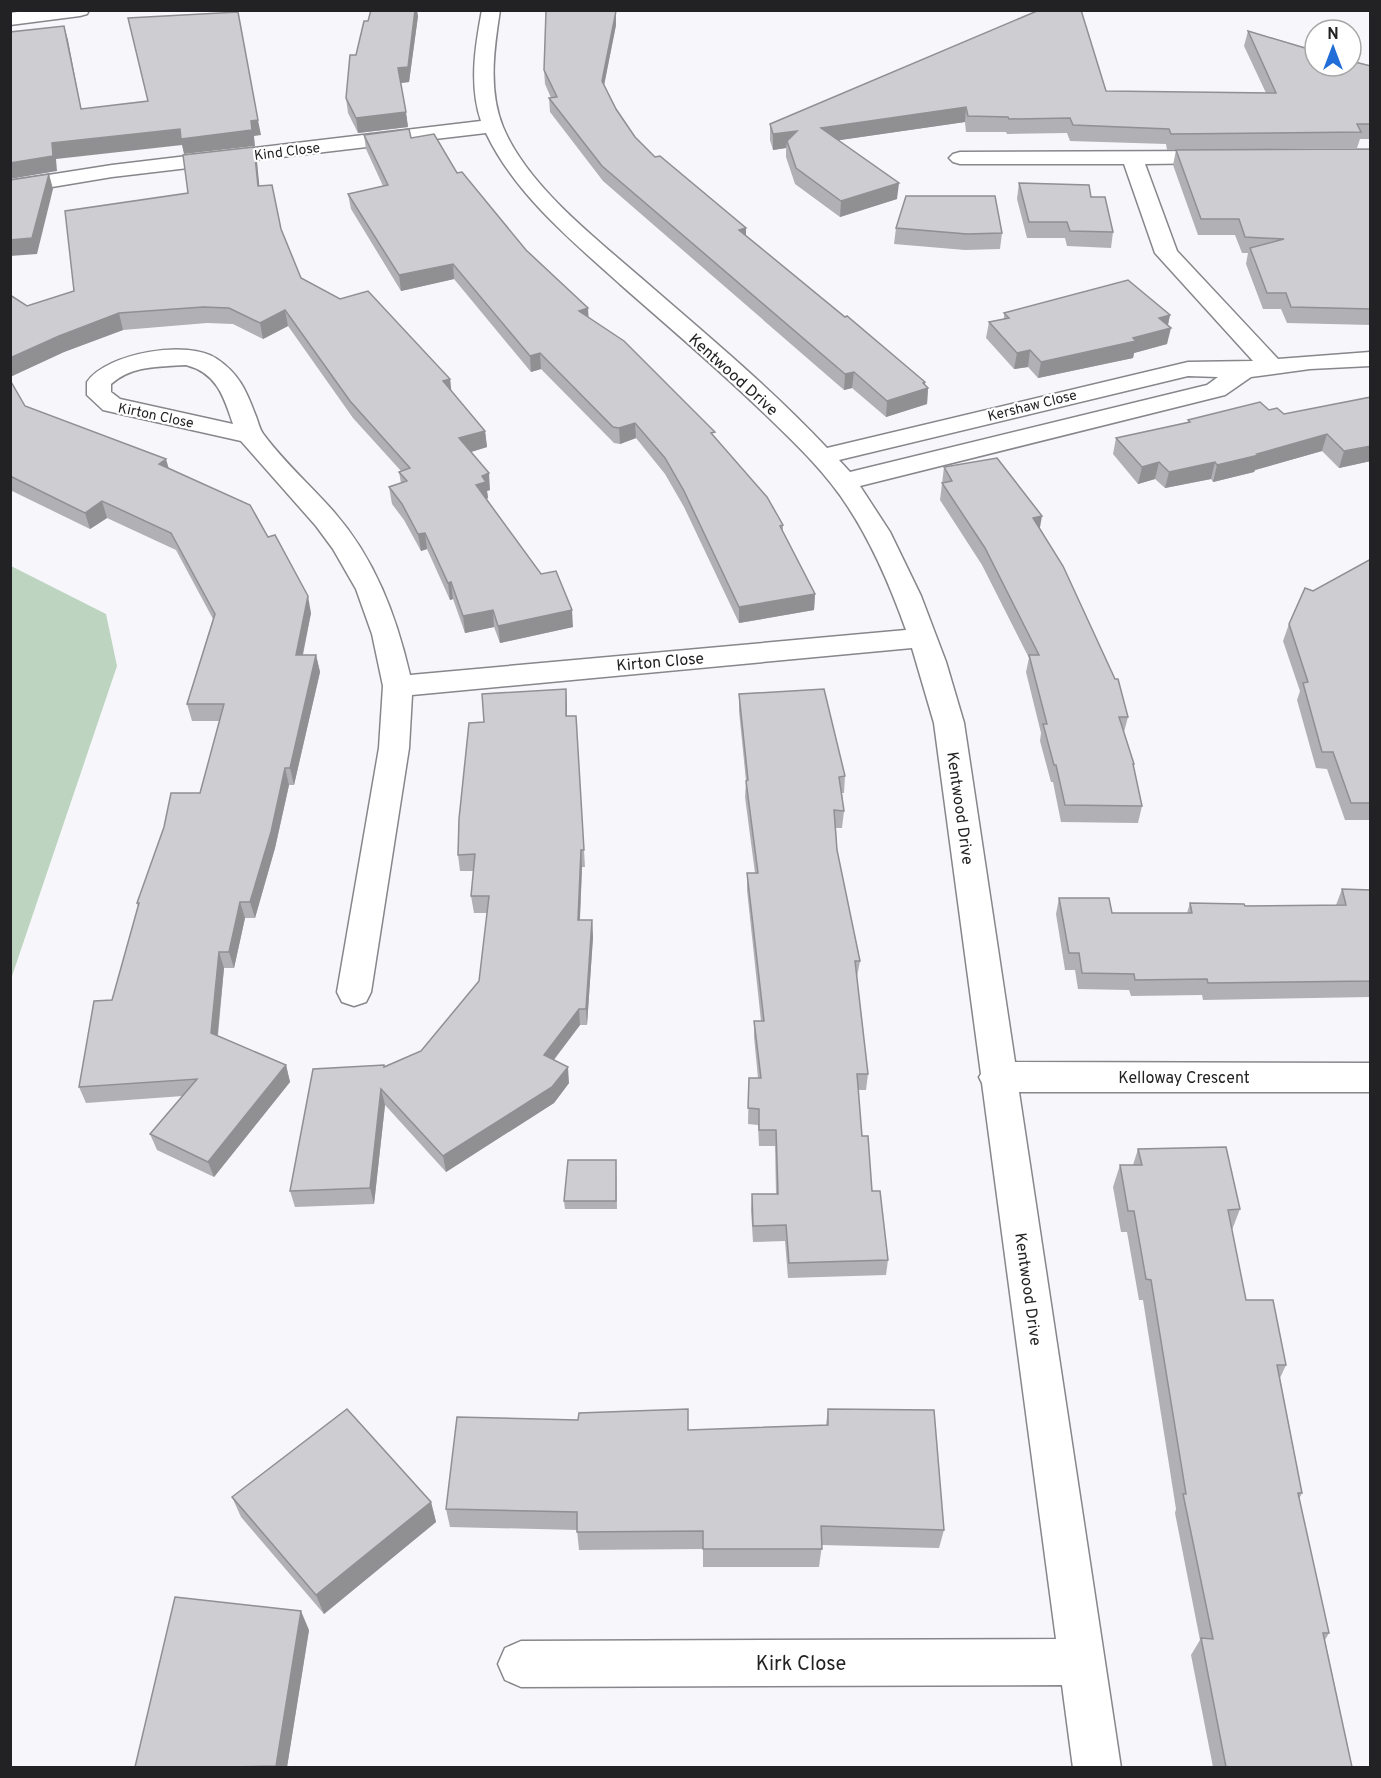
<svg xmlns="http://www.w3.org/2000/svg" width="1381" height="1778" font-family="Overpass,sans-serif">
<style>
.green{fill:#bdd5c0}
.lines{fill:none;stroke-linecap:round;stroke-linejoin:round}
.minor-casing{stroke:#86878b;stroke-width:3}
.minor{fill:#fff;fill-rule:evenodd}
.wall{fill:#b0b0b5}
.shaded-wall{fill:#909093}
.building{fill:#cdcdd2;stroke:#909093;stroke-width:1.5}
.labels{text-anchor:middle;stroke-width:4.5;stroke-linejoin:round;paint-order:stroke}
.far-street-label{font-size:14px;fill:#222224;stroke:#fff}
.street-label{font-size:16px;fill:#222224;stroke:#fff}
.near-street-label{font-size:20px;fill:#222224;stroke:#fff}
</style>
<rect width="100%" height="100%" fill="#f6f6fb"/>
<path class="green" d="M11,566L106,614L117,666L11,979Z"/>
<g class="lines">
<defs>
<g id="minor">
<path d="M32,10H89L87,14L80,16L10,25V13Z"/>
<path d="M482,10H500C494,49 488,90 503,127C527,185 593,236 640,277C703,332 769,386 827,448L1188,362L1253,361L1155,253L1124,164H960L953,162L949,158L953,154L960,152L1219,151L1226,153L1230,157L1226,161L1219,163L1145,164L1177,251L1278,359L1370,352V366L1310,369L1251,377L1225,395L860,486L890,532L921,596L946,662L964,723L1015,1062L1370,1063V1092H1019L1121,1768H1073L1062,1685L521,1687L505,1680L498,1664L505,1648L521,1641L1056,1639L982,1083L979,1077L981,1074L934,723L912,648L412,695L409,748L371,992L366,1002L354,1006L342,1002L337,992L379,748L383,686L372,634L356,589L333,549L316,526L241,441L103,410L87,395V382C107,353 188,339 217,359C239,374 246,390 255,414C258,420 259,429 264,435C284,462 311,486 334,512C375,559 396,615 410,675L906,630C891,588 873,545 848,507C827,474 798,446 770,419C722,372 671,329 621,285C571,240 515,194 486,133L112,177L10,194V181L112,165L481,121C469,85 475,47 482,10ZM186,365C217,373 224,397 233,424L120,399L111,392V384C133,365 158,367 186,365ZM1188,376L1218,377L1207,385L850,472L839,460Z"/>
</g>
</defs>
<use href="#minor" class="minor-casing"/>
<use href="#minor" class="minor"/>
</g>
<g class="wall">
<path d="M418,16L409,82L401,83L408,127L358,133L348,113L346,98Z"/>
<path d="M616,25L604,86L616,109L635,137L655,157L746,228V236L925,382V385L928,388L927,404L886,417L852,388L844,390L603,181L550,112L549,98H551L545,84L544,70Z"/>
<path d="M1248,31L1371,66V139H1360L1357,148L1167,150L1166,144L1070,141L1067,133L1007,134L1006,132H966L965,122L839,140L897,199L840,217L795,184L786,157V148L773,150L770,140V124L1106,91L1266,93L1244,46Z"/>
<path d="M364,135L411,138L457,173L526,250L588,317L715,437L783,525V532L815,594L814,610L739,623L684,507L665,474L636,438L620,444L614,443L541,369L531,372L454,279L401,291L351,209L348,194L383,186L366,149Z"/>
<path d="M1371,149V325L1287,323L1281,309H1263L1246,264L1248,253H1242L1235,235H1198L1173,165L1176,150Z"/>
<path d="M257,162L259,186L281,229L301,278L450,379L451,391L485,431L487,447L471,452L490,490L487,491L488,498L487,499L573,627L500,643L494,627L465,633L453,599L450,600L427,549L421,551L404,520L392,504L389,487L401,483L399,472L401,471L353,418L288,326L263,339L233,324L207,323L123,330L64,352L10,377V295L27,306L74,291L188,193Z"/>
<path d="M1019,183L1091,197L1113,232L1111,248L1067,246L1065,238H1027L1017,199Z"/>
<path d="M896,228L1002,233L1000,249L965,250L894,244Z"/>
<path d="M1004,313L1170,315L1168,325L1167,344L1134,353L1133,358L1038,378L1028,367L1014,369L986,338L989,322L1004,319Z"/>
<path d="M10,380L25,406L169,468L311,613L303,655H316L320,672L294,785H289L275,848L255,918H245L234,968H224L218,1036L286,1065L290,1082L214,1177L157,1150L150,1134L183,1096L86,1103L79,1087L112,1000L138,907L137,903L200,793L220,721H192L187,704L213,619L176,550L107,518L90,529L10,490Z"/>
<path d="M1371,397V461L1339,468L1322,451L1255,470L1254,472L1213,482L1211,479L1165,488L1155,479L1138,484L1113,454L1116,438L1188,422V420L1269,410L1284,414Z"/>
<path d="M944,467L1040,528L1128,717L1124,732L1134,764L1133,768L1142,806L1138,823L1061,822L1053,782H1051L1040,741L1041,733L1026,672L1029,658L982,565L940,500Z"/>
<path d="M1371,559V820H1345L1327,769L1316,768L1297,700L1300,691L1283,641L1289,624L1313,591Z"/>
<path d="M739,694L845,776L844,793H842L844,811L842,828H836L837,850L860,961L857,977L868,1074L866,1090H858L862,1136L872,1191L888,1260L886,1275L788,1278L785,1241L753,1242L751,1210L752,1194H776L775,1146H759L758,1125L748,1124L749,1078H758L754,1037V1021H761L747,890V873H755L745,797L746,781L739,711Z"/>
<path d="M567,706V716L577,733L585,867H582L580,920H592L593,937L587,1025H580L554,1060L569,1083L554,1103L446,1172L385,1105L374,1204L295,1207L290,1191L384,1065V1067L421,1051L479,981L487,913H474L471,896L474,871H460L458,855L484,722Z"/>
<path d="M1342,889L1371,890V997L1203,1000L1202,995L1131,996L1129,990L1078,989L1075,970H1065L1056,914L1059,898L1112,913H1187L1190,903L1245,906L1336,905Z"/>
<path d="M1138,1149L1240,1209L1232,1230L1246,1300L1286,1365L1280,1378L1302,1493L1299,1499L1329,1633L1325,1640L1352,1767H1213L1191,1655L1200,1640L1175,1513L1176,1509L1143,1300H1139L1127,1232H1121L1113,1187L1120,1165H1133Z"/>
<path d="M616,1160L617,1209H565L564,1201Z"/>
<path d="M828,1409L944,1530L939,1548L822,1545L819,1567H703V1549L579,1550L577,1530L450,1527L446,1509L826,1425Z"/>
<path d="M232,1497L431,1502L436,1522L324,1614L241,1517Z"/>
<path d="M309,1630L287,1767H135Z"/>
</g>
<g class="shaded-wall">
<path d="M415,10H417L418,16L409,82L400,83L398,68Z"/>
<path d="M616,11V25L602,95V81Z"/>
<path d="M64,26L68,40L84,124L81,109Z"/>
<path d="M966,107L965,122L820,143L821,128Z"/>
<path d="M406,112L408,127L358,133L356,118Z"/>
<path d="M258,120L261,135L254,136L255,146L184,154L182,145L56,159L57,171L10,179V163L52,143Z"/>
<path d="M797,131L787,141L786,148L773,150V134Z"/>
<path d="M254,147L257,162L261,202L258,186Z"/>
<path d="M49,174L53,189L37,254L10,256V240Z"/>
<path d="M899,183L897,199L840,217L841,201Z"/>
<path d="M746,228V243L739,230Z"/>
<path d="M453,264L454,279L401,291L399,275Z"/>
<path d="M588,308L589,324L579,311Z"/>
<path d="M285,310L288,326L263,339L260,323Z"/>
<path d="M119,313L123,330L64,352L10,377V358L59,336Z"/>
<path d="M1170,315L1167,329L1171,328L1167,344L1134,353L1133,358L1038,378L1041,362L1133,338L1159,318Z"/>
<path d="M1030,350L1028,367L1014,369L1017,353Z"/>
<path d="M540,353L541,369L531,372L530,356Z"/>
<path d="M854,372L852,388L844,390L845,374Z"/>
<path d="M450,379L452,396L443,381Z"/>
<path d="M925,382L924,389L928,388L927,404L886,417L887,401Z"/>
<path d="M635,423L636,438L620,444L619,428Z"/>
<path d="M485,431L487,447L461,455L459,438Z"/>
<path d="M1327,434L1322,451L1255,470L1254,472L1213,482L1217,465Z"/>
<path d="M1371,446V461L1339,468L1344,451Z"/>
<path d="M166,459L171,476L159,464Z"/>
<path d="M1159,462L1155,479L1138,484L1142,467Z"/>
<path d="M1215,462L1211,479L1165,488L1169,472Z"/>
<path d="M489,473L490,490L487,491L488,498L478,501L476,485L482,476Z"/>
<path d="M102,501L107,518L90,529L85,513Z"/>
<path d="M1042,516L1039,533L1033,518Z"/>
<path d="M425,533L427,549L421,551L418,534Z"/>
<path d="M451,582L453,599L450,600L448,583Z"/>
<path d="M815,594L814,610L739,623V607Z"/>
<path d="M308,596L311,613L299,672L296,655Z"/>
<path d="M493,610L494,627L465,633L463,616Z"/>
<path d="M572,610L573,627L500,643L498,626Z"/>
<path d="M316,655L320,672L294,785L290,768Z"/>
<path d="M566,689L567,706V733L566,716Z"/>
<path d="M285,768L289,785L275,848L255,918L250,902Z"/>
<path d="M581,850L582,867L579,937L578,920Z"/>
<path d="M240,902L245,918L234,968L229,952Z"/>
<path d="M592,920L593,937L587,1025L586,1009Z"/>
<path d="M219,952L224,968L216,1050L211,1033Z"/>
<path d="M579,1009L580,1025L545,1071L544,1055Z"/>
<path d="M286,1065L290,1082L214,1177L208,1162Z"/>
<path d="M568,1067L569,1083L554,1103L446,1172L443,1156Z"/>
<path d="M381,1089L385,1105L374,1204L370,1188Z"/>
<path d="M431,1502L436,1522L324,1614L316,1595Z"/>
<path d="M301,1611L309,1630L287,1767H277L276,1766Z"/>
</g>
<g class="building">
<path d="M371,10H415L408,67L398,68L406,112L356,118L346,98L350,55H356L364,21H368Z"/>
<path d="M1040,10H1081L1106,91L1276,93L1248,31L1315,51V66H1351V61L1371,66V124H1357L1361,132L1171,134L1169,129L1073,125L1070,118L1009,119L1008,117L968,116L966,107L821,128L899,183L841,201L796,168L787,141L797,131L773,134L770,124L1037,11Z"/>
<path d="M546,11H616L602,81L616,109L635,137L655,157L660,156L746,228L739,230L845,317L847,316L925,382L923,383L928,388L887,401L854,372L845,374L602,166L549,98L557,97L544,70Z"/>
<path d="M238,12L258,120L251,121L252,130L181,139L180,129L52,143L53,156L10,163V32L64,26L81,109L148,101L128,18Z"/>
<path d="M409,129L411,138L434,134L457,173L462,172L526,250L588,308L579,311L624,341L715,432L711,433L767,497L783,525L780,526L815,594L739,607L684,491L665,458L635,423L619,428L613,427L540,353L530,356L453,264L399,275L348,194L388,185L364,135Z"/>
<path d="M254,147L258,186L272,185L281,229L301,278L340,299L368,291L450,379L443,381L485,431L459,438L489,473L482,476L486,482L476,485L541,574L556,571L572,610L498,626L493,610L463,616L451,582L448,583L425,533L418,534L402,504L389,487L407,481L399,472L410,468L350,401L285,310L260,323L229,308L203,307L119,313L59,336L10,358V295L27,306L74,291L65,211L188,193L183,155Z"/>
<path d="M1371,149V309L1291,307L1286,293H1267L1250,248L1284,239L1245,237L1239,219H1201L1176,150Z"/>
<path d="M49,174L32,238L10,240V180Z"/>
<path d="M1019,183L1089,185L1091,197H1105L1113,232L1070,231L1067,222H1029Z"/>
<path d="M906,196H995L1002,233L967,234L896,228Z"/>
<path d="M1128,280L1170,315L1159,318L1171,328L1133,338L1136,341L1041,362L1030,350L1017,353L989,322L1009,318L1004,313Z"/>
<path d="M10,380L25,406L166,459L159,464L250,505L268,537L275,535L308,596L296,655H316L290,768H285L271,832L250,902H240L229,952H219L211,1033L286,1065L208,1162L150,1134L197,1079L79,1087L94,1001L112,1000L139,903H137L164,827L171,793H200L224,704H187L215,614L171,533L102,501L85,513L10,476Z"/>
<path d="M1371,397V446L1344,451L1327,434L1257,454L1259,455L1217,465L1215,462L1169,472L1159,462L1142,467L1116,438L1190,422L1188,420L1260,402L1269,410L1277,408L1284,414Z"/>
<path d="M997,458L1042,516L1033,518L1063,566L1115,679H1118L1128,717H1119L1134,764H1133L1142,806L1065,805L1056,765H1054L1043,724H1047L1029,655H1039L985,548L942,483L952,481L944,467Z"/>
<path d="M1371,559V803H1351L1333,752H1322L1303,683L1308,682L1289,624L1305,588L1313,591Z"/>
<path d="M566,689V716H576L584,850H581L578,920H592L586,1009H579L544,1055L568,1067L552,1087L443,1156L381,1089L370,1188L290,1191L313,1069L384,1065V1067L421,1051L479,981L489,896H471L475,854L458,855L459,819L469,723L484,722L482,694Z"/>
<path d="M824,689L845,776L839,777L844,811L834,810L837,850L860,961H855L868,1074H857L862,1136H868L872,1191H880L888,1260L789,1263L786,1225L753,1226L752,1194H778L776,1130H759V1109L748,1108L749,1078H761L754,1021H764L747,873H758L746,781L748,780L739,694Z"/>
<path d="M1342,889L1371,890V981L1208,983L1207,979L1135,980L1134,974L1082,973L1079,953H1069L1059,898H1109L1112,913H1192L1190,903L1244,904L1245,906L1346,905Z"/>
<path d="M1226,1147L1240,1209L1228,1210L1246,1300H1273L1286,1365H1277L1302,1493H1298L1329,1633H1323L1352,1767H1226L1201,1638L1213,1639L1183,1494H1186L1151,1280L1146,1279L1134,1211H1128L1120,1165H1142L1138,1149Z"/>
<path d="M568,1160H616V1201H564Z"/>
<path d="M347,1409L431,1502L316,1595L232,1497Z"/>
<path d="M688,1409V1430L828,1425V1409L934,1410L944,1530L821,1526L822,1549H703V1531L577,1532V1512L446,1509L457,1417L578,1420L579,1413Z"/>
<path d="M175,1597L301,1611L276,1766L227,1767H135Z"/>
</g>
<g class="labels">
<g class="far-street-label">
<text transform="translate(287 151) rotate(-7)" y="5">Kind Close</text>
<text transform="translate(1032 405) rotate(-14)" y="5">Kershaw Close</text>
<text transform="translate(156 415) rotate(12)" y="5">Kirton Close</text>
</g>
<g class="street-label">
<text transform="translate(734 374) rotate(42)" y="6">Kentwood Drive</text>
<text transform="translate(660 661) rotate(-5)" y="6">Kirton Close</text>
<text transform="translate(961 808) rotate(82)" y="6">Kentwood Drive</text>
<text x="1184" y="1083">Kelloway Crescent</text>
<text transform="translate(1029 1289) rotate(82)" y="6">Kentwood Drive</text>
</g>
<g class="near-street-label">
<text x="801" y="1670">Kirk Close</text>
</g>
</g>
<rect width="1381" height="1778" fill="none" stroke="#222224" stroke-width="24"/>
<g transform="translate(1333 48)"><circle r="28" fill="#ffffff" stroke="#a7a7a7" stroke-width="1.5"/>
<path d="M0-4.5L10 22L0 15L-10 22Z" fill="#216ed9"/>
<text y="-9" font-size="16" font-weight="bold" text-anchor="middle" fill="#222224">N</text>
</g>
</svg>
